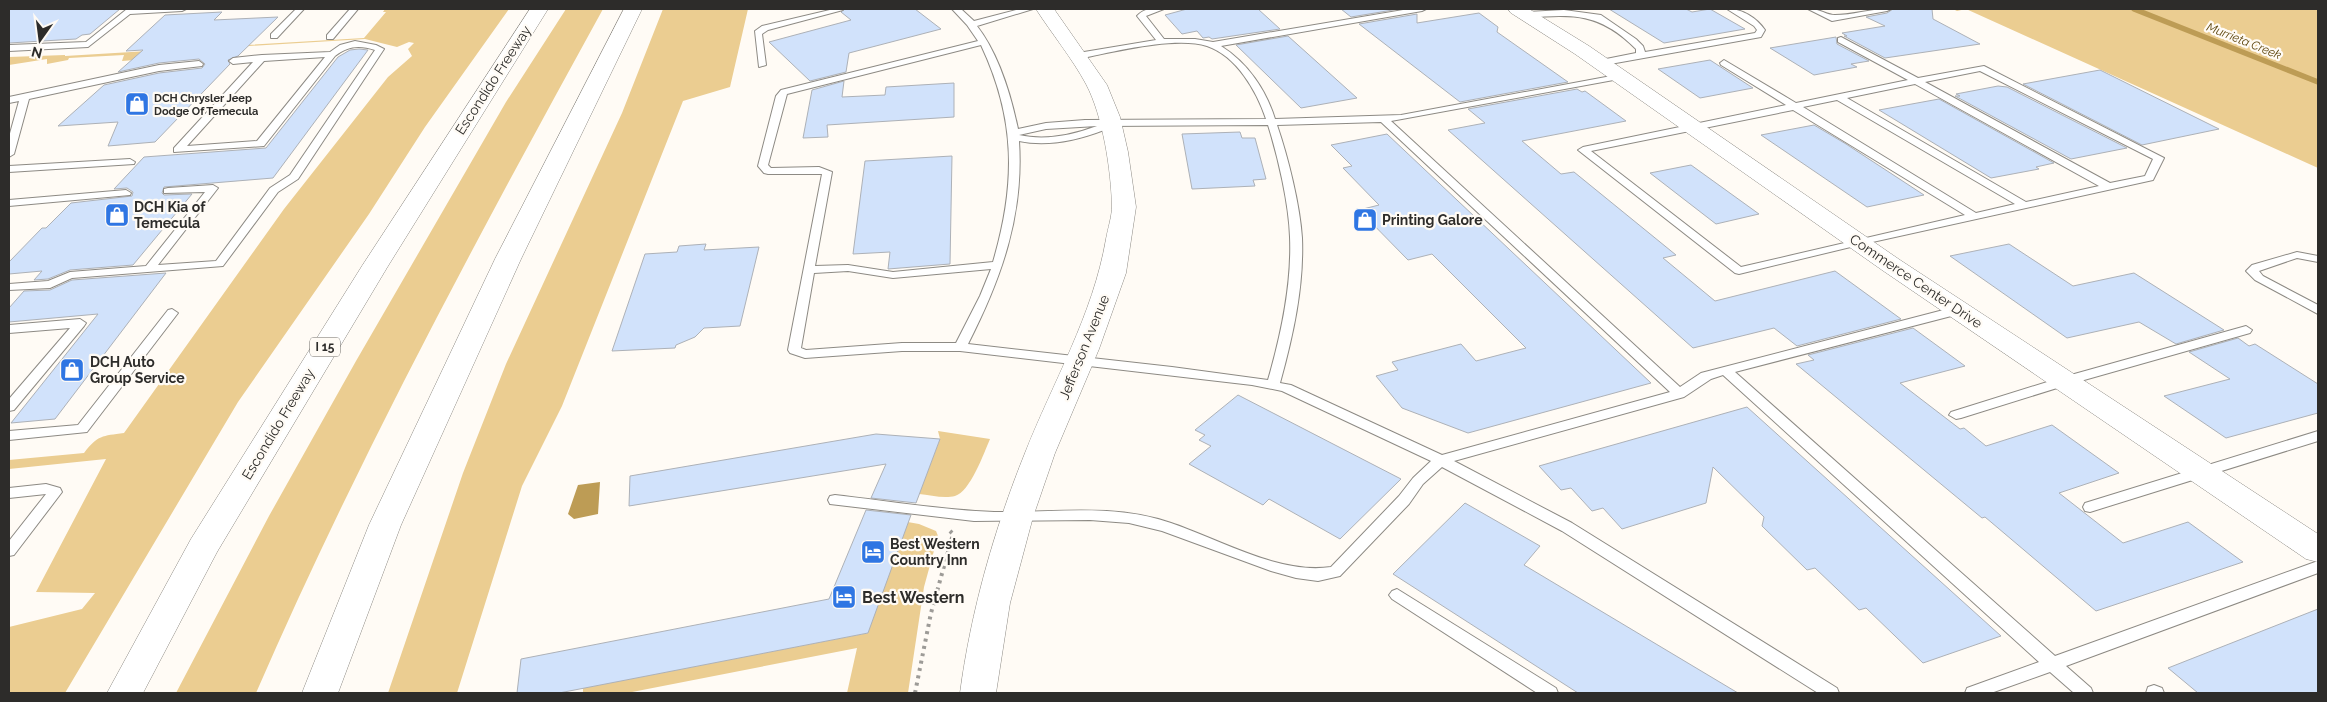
<svg xmlns="http://www.w3.org/2000/svg" width="2327" height="702" font-family="Raleway,sans-serif">
<style>
.green{fill:#ebcd91}
.water{fill:#bd9c55}
.lines{fill:none;stroke-linecap:round;stroke-linejoin:round}
.stream{stroke:#bd9c55;stroke-width:5.5}
.building{fill:#d1e2fb;stroke:#adb1b7}
.lane-casing{stroke:#8d8a84;stroke-width:2}
.secondary-casing{stroke:#8d8a84;stroke-width:1}
.highway-casing{stroke:#8d8a84;stroke-width:1}
.path{stroke:#9d9b97;stroke-width:4;stroke-dasharray:3 4.5;stroke-linecap:butt}
.lane{fill:#fff;fill-rule:evenodd}
.secondary{fill:#fff;fill-rule:evenodd}
.highway{fill:#fff;fill-rule:evenodd}
.labels{text-anchor:middle;stroke-width:4.5;stroke-linejoin:round;paint-order:stroke}
.far-poi-label{font-size:11px;font-weight:bold;fill:#2d2c2a;stroke:#fffbf5;text-anchor:start}
.far-water-label{font-size:12px;font-style:italic;fill:#5c440b;stroke:#fffbf5}
.shield{fill:#fffbf5;stroke:#6c6a67;stroke-width:1}
.shield-label{font-size:12px;font-weight:bold;fill:#2d2c2a}
.street-label{font-size:14px;fill:#2d2c2a;stroke:#fffbf5}
.poi-label{font-size:14px;font-weight:bold;fill:#2d2c2a;stroke:#fffbf5;text-anchor:start}
.near-poi-label{font-size:16px;font-weight:bold;fill:#2d2c2a;stroke:#fffbf5;text-anchor:start}
</style>
<rect width="100%" height="100%" fill="#fffbf5"/>
<g class="green">
<path d="M385,9H509L425,127L369,214L238,402L65,693H9V627L82,609L95,593L36,592L106,459L9,469V460L84,453C98,435 102,436 124,433L284,209L388,77L412,56L408,49L414,43L409,42L397,47L365,39L249,46L210,54L122,61L124,55L69,58L68,60L47,64V59L9,65V57L65,55V56L364,38L386,12H383Z"/>
<path d="M566,9H603C480,233 358,458 256,693H176L269,516L356,361L506,102Z"/>
<path d="M663,9H748L730,87L683,101L562,406L522,486L457,693H388L463,473L506,364L622,113Z"/>
<path d="M1953,9H2318V168L1966,9L1957,11Z"/>
<path d="M938,431L990,439C984,453 970,492 955,496C944,499 930,495 919,494L940,439Z"/>
<path d="M902,521L919,524L936,531L938,536L924,587L908,693H847L857,648L627,693H583V688L868,633Z"/>
</g>
<path class="water" d="M600,482L598,514L574,519L568,514L578,485Z"/>
<g class="lines">
<path class="stream" d="M2134,9L2318,82"/>
</g>
<g class="building">
<path d="M9,9H120L90,34L82,35L76,39L9,43Z"/>
<path d="M844,9H915L941,29L849,53L846,72L810,81L769,42L851,20L841,12Z"/>
<path d="M1187,9H1258L1280,29L1212,39L1209,37L1203,38L1197,31L1182,34L1165,15Z"/>
<path d="M1341,9H1399L1351,17Z"/>
<path d="M1609,9H1686L1692,12L1710,9L1745,29L1664,43Z"/>
<path d="M1893,9H1932L1933,19L1980,44L1885,58L1844,36H1847L1842,33L1885,26L1866,17L1887,13Z"/>
<path d="M222,12L214,20L278,17L238,56L228,60L230,64L155,142L108,146L118,122L58,126L104,85L159,73L202,68L205,64L199,59L159,63L118,72L143,50L126,51L165,15Z"/>
<path d="M1479,13L1498,27L1497,32L1568,82L1460,102L1359,24L1417,14V23Z"/>
<path d="M1288,36L1357,98L1301,108L1236,45Z"/>
<path d="M1836,37L1837,44L1869,61L1851,64L1857,67L1814,75L1770,48Z"/>
<path d="M359,49L368,50L273,178L164,187L162,193L164,195L192,194L133,265L70,270L48,279L34,280L42,271L9,274V262L42,228H46L71,203L132,196L133,192L127,188L114,189L144,157L266,148L338,57L350,50Z"/>
<path d="M1710,60L1753,88L1700,98L1658,69Z"/>
<path d="M2100,70L2219,129L2142,145L2023,84Z"/>
<path d="M844,81L842,97L885,95L886,87L954,83V117L827,125L828,137L803,138L812,90Z"/>
<path d="M1998,86L2007,87L2127,148L2071,159L1955,96H1960L1956,94Z"/>
<path d="M1577,89L1582,92L1585,91L1626,121L1522,141L1561,174L1574,172L1676,255L1663,258L1715,301L1835,271L1901,319L1797,346L1774,328L1693,348L1448,130L1485,123L1468,109Z"/>
<path d="M1939,99L2054,163L2036,167L2039,169L1991,178L1879,110Z"/>
<path d="M1814,125L1846,144L1924,195L1867,207L1761,135Z"/>
<path d="M1240,132L1242,138H1255L1266,179L1253,180L1255,186L1192,189L1182,134Z"/>
<path d="M1387,134L1651,383L1468,433L1402,408L1376,376L1398,370L1392,362L1461,344L1476,361L1526,348L1432,254L1408,260L1359,210L1379,205L1343,168L1352,166L1331,145Z"/>
<path d="M952,156L950,264L888,269L890,252L853,254L865,161Z"/>
<path d="M1691,165L1759,214L1716,224L1650,173Z"/>
<path d="M706,244L704,250L759,247L740,326L704,328L695,337L676,345L675,348L612,351L645,254L677,252L679,246Z"/>
<path d="M2009,244L2073,286L2134,273L2224,330L2176,344L2139,322L2067,338L1950,256Z"/>
<path d="M166,273L55,419L11,423L98,314L9,322V308L24,291L50,290L72,280Z"/>
<path d="M1913,328L1965,366L1900,383L1960,429L1964,428L1986,446L2052,425L2119,473L2059,493L2123,543L2188,522L2243,562L2096,611L1985,517L1982,518L1796,364L1814,360L1808,355Z"/>
<path d="M2238,338L2249,346L2255,344L2318,384V413L2226,438L2164,396L2230,379L2189,352Z"/>
<path d="M1238,395L1401,479L1340,539L1269,499L1263,505L1189,464L1211,446L1199,440L1205,435L1195,430Z"/>
<path d="M1747,407L2001,636L1923,663L1866,608L1859,610L1815,568L1807,570L1762,526L1764,517L1713,467L1706,503L1622,529L1603,508L1592,511L1571,488L1561,490L1539,466Z"/>
<path d="M876,434L940,439L916,503L871,498L886,464L629,506L630,476Z"/>
<path d="M1465,503L1540,546L1524,565L1738,693H1578L1393,574Z"/>
<path d="M866,510L911,515L868,633L559,693H517L521,659L829,599Z"/>
<path d="M2318,609V693H2198L2168,668Z"/>
</g>
<g class="lines">
<defs>
<g id="lane">
<path d="M127,9H186L182,11L130,14L88,47L9,51V45L86,42Z"/>
<path d="M296,9H304L277,38H271V34Z"/>
<path d="M350,9H358L333,39H327V35Z"/>
<path d="M834,9L843,10L768,30L762,34L766,65L759,67L755,31L762,26Z"/>
<path d="M952,9H961L974,21L1020,9H1033L977,26C998,53 1011,95 1018,129L1046,123L1085,120L1266,119C1257,92 1237,56 1207,46C1175,36 1113,52 1078,59L1074,56L1078,53L1156,40L1137,16C1144,8 1154,8 1164,9L1146,16L1164,39H1195L1213,42L1409,9H1426L1422,11L1221,46C1248,63 1266,90 1275,119L1401,115L1622,74V78L1619,79L1391,121L1680,387L1701,373L1955,307H1963L1965,310L1963,313L1735,372L2055,656L2318,561V573L2066,666L2091,688L2093,693H2074L2050,672L1991,693H1965L1967,688L2039,662L1723,375L1711,379L1684,397L1454,461L1572,523L1837,688L1839,693H1818L1562,531L1442,467L1423,484L1409,504L1340,576L1318,581L1296,578L1271,571L1162,531L1129,523L1090,520L974,521L830,504L828,500L830,496L835,495C888,501 941,510 994,512C1054,513 1112,503 1171,523C1219,539 1279,575 1331,567L1399,496L1413,478L1431,461L1282,391L1252,385L960,351H902L805,358L790,353L788,350L822,174H768L764,173L758,166L776,96L781,90L978,41L967,25ZM981,45C1016,119 1016,184 993,262L893,272L848,265L815,266L832,172L819,167L771,168L768,165L787,94ZM1381,122L1670,392L1442,455L1291,385L1280,383C1293,336 1304,287 1302,238C1300,205 1288,157 1277,125ZM1268,125C1278,157 1289,204 1290,237C1292,285 1281,335 1268,380L1172,367L968,344C1001,279 1024,216 1019,141C1048,147 1078,140 1104,130L1105,126ZM1097,126C1073,135 1045,141 1019,135L1046,129ZM991,269L980,296L956,343H902L806,350L801,348L814,273L848,271L893,278Z"/>
<path d="M1727,9C1741,8 1757,18 1765,30L1761,37L1599,66L1595,63L1596,61L1636,53V49C1600,13 1574,14 1527,18L1523,15L1527,12L1564,10L1601,15L1636,39L1643,46L1645,52L1755,33L1757,30L1754,26Z"/>
<path d="M1808,9C1819,8 1826,15 1835,15C1854,15 1872,8 1891,9L1887,11L1832,21Z"/>
<path d="M1841,37L1918,78L1984,66L2164,158L2153,180L1859,245L1739,274L1735,273L1578,150L1583,147L1786,105L1721,65L1720,63L1724,60L1796,103L1908,80L1838,42V38ZM1980,71L2153,159L2145,176L2110,183L1925,82ZM1915,84L2099,186L2026,202L1847,98ZM1837,100L2015,204L1976,213L1803,107ZM1793,110L1965,215L1741,267L1591,151Z"/>
<path d="M355,41L376,45L384,49L298,179L278,192L223,266L72,278L50,288L9,290V284L48,281L70,272L146,266L205,192L164,193V189L168,188L213,185L218,188L158,265L216,261L270,188L290,175L375,50C359,45 348,46 335,56L264,146L174,152V148L253,62L233,64L229,61L233,58L262,55L330,52L340,45ZM325,57L257,141L187,146L264,61Z"/>
<path d="M199,61L203,64L202,66L159,71L29,99L14,154L9,157V137L19,101L9,103V97L159,65Z"/>
<path d="M130,159L135,162L134,164L9,172V166Z"/>
<path d="M126,190L131,193L130,195L9,206V200Z"/>
<path d="M2297,252L2318,256V262L2297,258L2259,271L2263,276L2318,305V314L2255,280L2246,271L2252,265Z"/>
<path d="M172,309L178,313L87,432L9,440V431L78,425L168,310Z"/>
<path d="M80,319L86,323L84,326L14,410L9,411V399L70,328L9,333V325Z"/>
<path d="M2246,326L2252,330L2250,333L2070,384L1961,418L1956,419L1949,415L1951,412L2060,378Z"/>
<path d="M2318,431V441L2090,512L2085,511L2083,507L2085,503Z"/>
<path d="M46,484L60,488L62,492L14,555L9,556V541L46,494L9,498V488Z"/>
<path d="M1397,589L1556,688L1558,693H1537L1392,599L1389,595L1392,591Z"/>
<path d="M2154,685L2162,688L2164,693H2146L2148,687Z"/>
</g>
<g id="secondary">
<path d="M1036,9H1054L1107,85L1120,117L1128,152L1136,207L1126,273L1099,349L1055,453L1033,517L1010,603L996,693H960C971,611 994,530 1025,453C1053,382 1093,315 1106,239C1108,228 1112,216 1112,206C1111,170 1103,116 1086,84C1072,58 1052,34 1036,9Z"/>
<path d="M1508,9H1529L1589,46L1900,260L2318,534V562L2306,559L1882,270L1575,54L1511,13Z"/>
</g>
<g id="highway">
<path d="M530,9H548L388,266L217,552L143,693H107L191,539L362,266Z"/>
<path d="M624,9H642L521,259L401,525L338,693H302L369,525L495,259Z"/>
</g>
</defs>
<use href="#lane" class="lane-casing"/>
<use href="#secondary" class="secondary-casing"/>
<use href="#highway" class="highway-casing"/>
<path class="path" d="M915,693L931,613L953,534L950,531"/>
<use href="#lane" class="lane"/>
<use href="#secondary" class="secondary"/>
<use href="#highway" class="highway"/>
</g>
<defs>
<symbol id="shop-square" viewBox="-11 -11 22 22"><rect x="-9" y="-9" width="18" height="18" rx="4" fill="#2f76e3" stroke="#fffbf5"/><path d="M-5-2.5h2.3a2.7 3.5 0 0 1 5.4 0H5L5.5 6h-11ZM-1.5-2.5h3a1.5 2.3 0 0 0-3 0Z" fill="#fff"/></symbol>
<symbol id="hotel-square" viewBox="-11 -11 22 22"><rect x="-9" y="-9" width="18" height="18" rx="4" fill="#2f76e3" stroke="#fffbf5"/><path d="M-6-4.5h1.5V1H6V5H4.5V3h-9V5H-6ZM-4 0a1.8 1.8 0 1 1 3.6 0ZM.5 0V-2.5h3Q6-2.5 6 0Z" fill="#fff"/></symbol>
</defs>
<g fill-rule="evenodd">
<use href="#shop-square" x="123" y="90" width="28" height="28"/>
<use href="#shop-square" x="103" y="201" width="28" height="28"/>
<use href="#shop-square" x="1351" y="206" width="28" height="28"/>
<use href="#shop-square" x="58" y="356" width="28" height="28"/>
<use href="#hotel-square" x="859" y="538" width="28" height="28"/>
<use href="#hotel-square" x="830" y="583" width="28" height="28"/>
</g>
<g class="labels">
<g class="far-poi-label">
<text x="154" y="102">DCH Chrysler Jeep<tspan x="154" dy="13">Dodge Of Temecula</tspan></text>
</g>
<g class="far-water-label">
<text transform="translate(2244 41) rotate(22)" y="4">Murrieta Creek</text>
</g>
<rect class="shield" x="310" y="337.5" width="30" height="19" rx="4"/>
<g class="shield-label">
<text x="325" y="351">I 15</text>
</g>
<g class="street-label">
<text transform="translate(493 80) rotate(-57)" y="5">Escondido Freeway</text>
<text transform="translate(1916 281) rotate(34)" y="5">Commerce Center Drive</text>
<text transform="translate(1084 347) rotate(-68)" y="5">Jefferson Avenue</text>
<text transform="translate(278 424) rotate(-59)" y="5">Escondido Freeway</text>
</g>
<g class="poi-label">
<text x="134" y="212">DCH Kia of<tspan x="134" dy="16">Temecula</tspan></text>
<text x="1382" y="225">Printing Galore</text>
<text x="90" y="367">DCH Auto<tspan x="90" dy="16">Group Service</tspan></text>
<text x="890" y="549">Best Western<tspan x="890" dy="16">Country Inn</tspan></text>
</g>
<g class="near-poi-label">
<text x="862" y="603">Best Western</text>
</g>
</g>
<rect width="2327" height="702" fill="none" stroke="#2d2c2a" stroke-width="20"/>
<g transform="translate(40 40) rotate(194)" stroke="#fffbf5" stroke-width="4" paint-order="stroke">
<path d="M0-4L9 19L0 12L-9 19Z" fill="#2d2c2a"/>
<text y="-8" font-size="14" font-weight="bold" text-anchor="middle" fill="#2d2c2a">N</text>
</g>
</svg>
